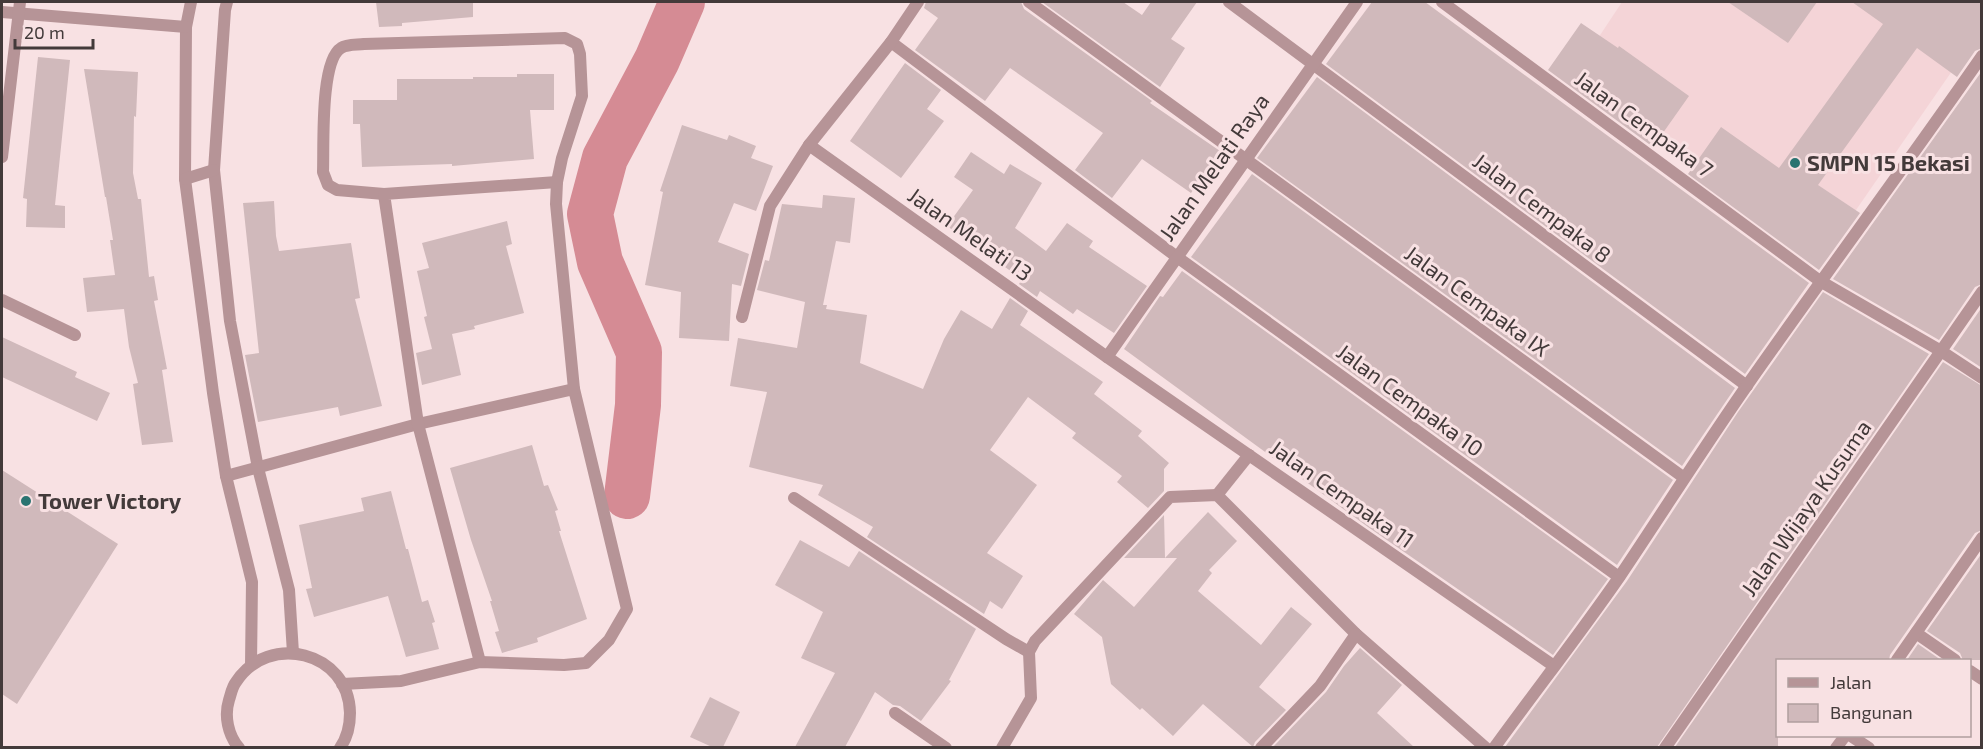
<svg xmlns="http://www.w3.org/2000/svg" width="1983" height="749" font-family="'Exo 2',sans-serif">
<style>
.built{fill:#f4d4d7}
.lines{fill:none;stroke-linecap:round;stroke-linejoin:round}
.river{stroke:#d58b94;stroke-width:46}
.building{fill:#d0b9bb}
.minor{stroke:#b69497;stroke-width:12}
.poi-dot{fill:#2a7471;stroke:#f8e1e3;stroke-width:2}
.labels{text-anchor:middle;stroke-width:6;stroke-linejoin:round;paint-order:stroke}
.street-label{font-size:22px;fill:#433a3a;stroke:#f8e1e3}
.poi-label{font-size:22px;font-weight:bold;fill:#433a3a;stroke:#f8e1e3;text-anchor:start}
</style>
<rect width="100%" height="100%" fill="#f8e1e3"/>
<path class="built" d="M1622,2H1981V29L1827,252L1575,73Z"/>
<g class="lines">
<path class="river" d="M627,496L638,405L639,352L600,262L590,214L605,158L657,60L682,2"/>
</g>
<g class="building">
<path d="M376,2H473V17L402,23V26L379,27Z"/>
<path d="M926,2H1021L1024,9L1152,101L1150,103L1220,151L1191,193L1142,159L1112,198L1075,170L1103,133L1010,68L985,101L915,50L938,18L924,8Z"/>
<path d="M1042,2H1123L1142,15L1151,2H1197L1171,39L1185,48L1160,87Z"/>
<path d="M1372,2H1425L1809,283L1745,374L1326,64Z"/>
<path d="M1728,2H1817L1788,43Z"/>
<path d="M1852,2H1982V48L1975,51L1957,77L1917,48L1818,185L1860,213L1819,270L1688,174L1721,127L1779,168L1883,24Z"/>
<path d="M1581,23L1618,48L1619,46L1689,96L1653,147L1548,70Z"/>
<path d="M38,57L70,60L55,205L65,206V228L26,227L27,199L23,198Z"/>
<path d="M905,63L941,90L927,109L944,121L901,178L850,141Z"/>
<path d="M84,69L138,72L136,117L134,116L133,173L138,199H141L149,277L154,276L158,300L154,301L167,369L162,370L173,442L142,445L133,384L138,383L129,347L124,309L87,312L83,278L115,275L110,240H113L106,197H105Z"/>
<path d="M1982,71V284L1975,287L1939,340L1833,279Z"/>
<path d="M517,74H554V110H530L534,159L452,166V164L362,167L360,124H353V100H397V79H473V77H517Z"/>
<path d="M1317,77L1735,388L1682,466L1257,158Z"/>
<path d="M682,125L727,140L729,135L756,146L751,158L773,166L756,211L734,203L718,242L749,254L741,286L732,284L729,341L679,338L681,292L645,285L663,192L660,191Z"/>
<path d="M971,152L1004,174L1010,164L1042,183L1015,228L1046,251L1067,223L1093,241L1089,247L1147,286L1114,333L1077,309L1073,314L1040,291L1037,297L1019,284L1022,279L947,226L973,190L954,177Z"/>
<path d="M1252,174L1673,480L1617,565L1191,257Z"/>
<path d="M823,195L855,198L850,243L836,241L823,305H827L826,309L867,315L860,363L923,389L944,339L961,310L992,329L1010,298L1028,311L1020,325L1103,382L1094,394L1142,431L1138,436L1169,463L1164,469V491L1148,508L1117,482L1122,476L1072,438L1076,433L1028,397L990,450L1037,485L987,553L1023,576L1002,609L990,601L984,614L867,537L873,527L818,495L823,485L749,467L767,392L730,386L738,338L797,348L805,302L757,290L765,260L769,261L782,204L822,208Z"/>
<path d="M274,201L276,236L279,251L351,243L360,298L355,299L382,406L340,416L338,407L258,422L245,355L259,353L243,203Z"/>
<path d="M507,221L512,244L506,246L524,313L474,326L475,329L452,334L461,375L422,385L416,353L432,349L424,317L427,316L417,271L429,268L422,243Z"/>
<path d="M1182,271L1608,579L1553,655L1368,527L1124,349L1160,296L1163,297Z"/>
<path d="M1823,292L1929,354L1657,747H1505L1627,581L1738,412Z"/>
<path d="M1982,307V368L1953,349Z"/>
<path d="M2,337L77,372L75,377L110,393L97,421L2,377Z"/>
<path d="M1943,362L1982,386V530L1975,533L1890,655L1889,660H1778V747H1675Z"/>
<path d="M532,445L544,486L548,485L558,510L555,511L561,531H559L587,619L537,638L538,642L502,653L495,632L499,631L490,601H492L471,540L450,468Z"/>
<path d="M2,470L118,544L17,704L2,694Z"/>
<path d="M391,491L406,549H408L422,602L428,600L435,622L432,623L439,649L406,657L388,596L314,617L306,589L312,588L299,525L364,511L361,498Z"/>
<path d="M1208,512L1237,541L1209,570L1212,573L1198,591L1261,645L1291,607L1312,624L1259,687L1286,710L1255,742L1253,747L1203,704L1173,736L1142,708L1140,710L1111,684L1102,637L1074,614L1103,580L1134,607L1177,558H1124L1164,515L1165,558Z"/>
<path d="M800,540L849,567L859,551L976,629L949,680L951,681L921,721L900,706L893,705L875,692L845,747H795L835,673L801,658L823,612L775,585Z"/>
<path d="M1982,553V660H1963L1960,653L1927,631Z"/>
<path d="M1918,644L1941,660H1907Z"/>
<path d="M1360,648L1402,685L1377,713L1414,747H1273L1326,692L1344,666Z"/>
<path d="M710,697L740,712L723,747H712L690,737Z"/>
</g>
<g class="lines">
<g class="minor">
<path d="M191,2L186,27L185,179L213,393L226,476L252,582L251,665"/>
<path d="M227,2L225,10L214,170L230,321L258,468L289,590L293,653"/>
<path d="M1029,2L1683,477"/>
<path d="M1229,2L1747,386"/>
<path d="M1442,2L1820,281L1941,351L1982,378"/>
<path d="M2,12L186,27"/>
<path d="M891,42L1177,257L1619,577"/>
<path d="M809,145L1107,357L1554,666"/>
<path d="M2,157L20,2"/>
<path d="M185,179L214,170"/>
<path d="M384,194L337,190L328,185L323,172C324,146 320,61 341,48C347,44 357,45 364,44L565,38L577,44L580,54L582,96L562,158L557,182"/>
<path d="M2,300L75,335"/>
<path d="M742,317L770,206L809,145L891,42L918,2"/>
<path d="M1107,357L1357,2"/>
<path d="M226,476L418,424L574,389L627,609L609,640L586,663L564,665L480,662L401,681L342,684"/>
<path d="M1217,495L1249,455"/>
<path d="M794,498L1006,639L1029,652"/>
<path d="M1916,633L1955,660"/>
<path d="M1897,660L1982,538"/>
<path d="M480,662L418,424L384,194L557,182L556,204L574,389"/>
<path d="M1970,671L1982,679"/>
<path d="M895,713L946,748"/>
<path d="M1851,736L1869,748"/>
<path d="M239,748C228,735 224,716 229,700C231,694 232,687 236,682C268,632 349,651 350,713C350,725 347,738 340,748"/>
<path d="M1002,748L1031,698L1029,652L1035,641L1170,497L1217,495L1356,634L1486,748"/>
<path d="M1261,748L1320,686L1356,634"/>
<path d="M1494,748C1536,690 1580,634 1620,576C1663,512 1704,447 1748,384C1825,274 1905,167 1982,56"/>
<path d="M1665,748L1982,292"/>
<path d="M1836,748L1845,736"/>
</g>
</g>
<g class="poi-dot">
<circle cx="1795" cy="163" r="6"/>
<circle cx="26" cy="501" r="6"/>
</g>
<g class="labels">
<g class="street-label">
<text transform="translate(1644 124) rotate(36)" y="8">Jalan Cempaka 7</text>
<text transform="translate(1214 167) rotate(-55)" y="8">Jalan Melati Raya</text>
<text transform="translate(1542 208) rotate(37)" y="8">Jalan Cempaka 8</text>
<text transform="translate(970 234) rotate(35)" y="8">Jalan Melati 13</text>
<text transform="translate(1477 301) rotate(36)" y="8">Jalan Cempaka IX</text>
<text transform="translate(1410 400) rotate(36)" y="8">Jalan Cempaka 10</text>
<text transform="translate(1342 494) rotate(35)" y="8">Jalan Cempaka 11</text>
<text transform="translate(1806 508) rotate(-55)" y="8">Jalan Wijaya Kusuma</text>
</g>
<g class="poi-label">
<text x="1807" y="171">SMPN 15 Bekasi</text>
<text x="38" y="509">Tower Victory</text>
</g>
</g>
<rect width="1983" height="749" fill="none" stroke="#433a3a" stroke-width="6"/>
<rect x="1776" y="659" width="195" height="78" fill="#f8e1e3" stroke="#b09e9f" stroke-width="1.5"/>
<rect x="1788" y="678" width="30" height="9" fill="#b69497" stroke="#b09e9f" stroke-width="1.5"/>
<text x="1830" y="689" font-size="18" fill="#433a3a">Jalan</text>
<rect x="1788" y="704" width="30" height="18" fill="#d0b9bb" stroke="#b09e9f" stroke-width="1.5"/>
<text x="1830" y="719" font-size="18" fill="#433a3a">Bangunan</text>
<path d="M15 39v9h78v-9" fill="none" stroke="#433a3a" stroke-width="3"/>
<text x="24" y="39" font-size="18" fill="#433a3a" stroke="#f8e1e3" stroke-width="4.5" paint-order="stroke">20 m</text>
</svg>
